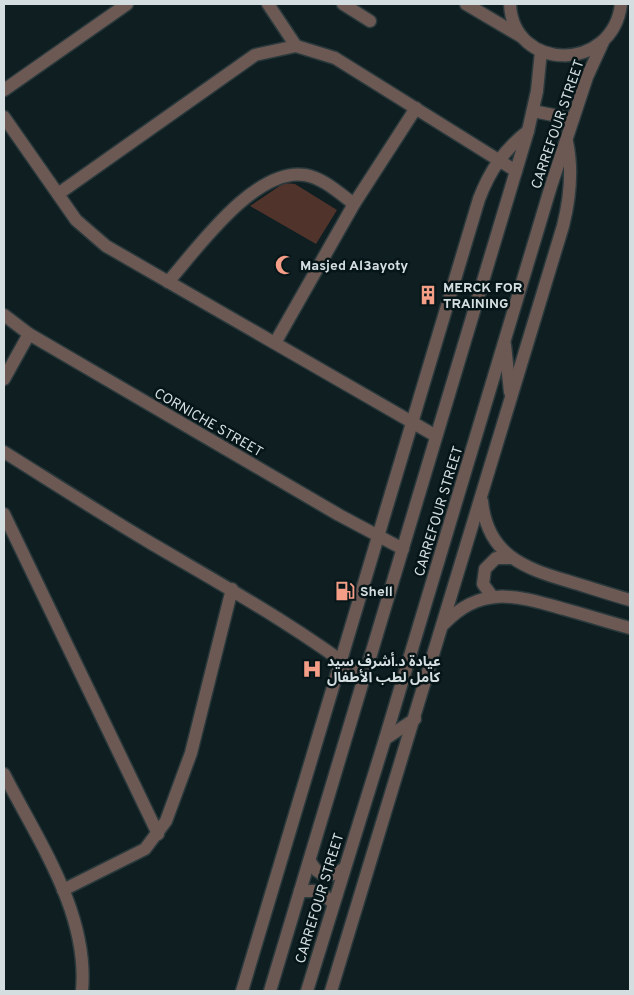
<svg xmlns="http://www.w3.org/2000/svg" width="634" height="995" font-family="Overpass,'Noto Sans Arabic',sans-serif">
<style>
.green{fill:#50332b}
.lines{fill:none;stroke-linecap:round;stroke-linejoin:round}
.minor-casing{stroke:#2a393c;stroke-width:15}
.minor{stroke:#6d5954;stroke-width:12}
.labels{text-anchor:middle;stroke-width:5;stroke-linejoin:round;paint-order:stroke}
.street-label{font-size:14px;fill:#d4dee0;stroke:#061518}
.poi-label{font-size:14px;font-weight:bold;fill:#d4dee0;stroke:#061518;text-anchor:start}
</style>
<rect width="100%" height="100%" fill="#0e1e21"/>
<path class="green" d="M284,183L295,184L337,210L316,244L250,206Z"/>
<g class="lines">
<defs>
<g id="minor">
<path d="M268,4L296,46"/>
<path d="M343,4L370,21"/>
<path d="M466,4L522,37"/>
<path d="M510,4C513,72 613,73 621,4"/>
<path d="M4,90L127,4"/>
<path d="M533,111L573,119"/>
<path d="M4,117L76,220L106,246L436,436"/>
<path d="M58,194L255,55L296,46L335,58L516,171"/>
<path d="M168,282C197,249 255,167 305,175C323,178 339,193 354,204"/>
<path d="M4,315L29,334L339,515L403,549"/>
<path d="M275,343L354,204L416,108"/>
<path d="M505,345L510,392"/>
<path d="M4,379L29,334"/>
<path d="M4,452C52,482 100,513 149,542C222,585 297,626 364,678"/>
<path d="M482,501C487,554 523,568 568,581C588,587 609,594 630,600"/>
<path d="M4,514L158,834"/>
<path d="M492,596L483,584L485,569L496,558H511"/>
<path d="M444,624C481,584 518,596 564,609C586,615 608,622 630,628"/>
<path d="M385,739L415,719"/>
<path d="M4,774C38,841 89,913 82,991"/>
<path d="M310,861C317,876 330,879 343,869"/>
<path d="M63,890L145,849L166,821L191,753L232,589"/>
<path d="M300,891H319L333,903"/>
<path d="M242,991L479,199C490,170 504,150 528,131"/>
<path d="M270,991L528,131L537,91L541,51"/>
<path d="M307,991L385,739L551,186L587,77L603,42"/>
<path d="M331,991L563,226C570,198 573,170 567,142"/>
</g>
</defs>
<use href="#minor" class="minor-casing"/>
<use href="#minor" class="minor"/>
</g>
<defs>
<symbol id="mosque-bare" viewBox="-9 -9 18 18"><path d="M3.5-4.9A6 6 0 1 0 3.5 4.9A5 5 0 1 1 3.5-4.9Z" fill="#f49e88" stroke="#061518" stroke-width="2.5" paint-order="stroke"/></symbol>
<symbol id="building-bare" viewBox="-9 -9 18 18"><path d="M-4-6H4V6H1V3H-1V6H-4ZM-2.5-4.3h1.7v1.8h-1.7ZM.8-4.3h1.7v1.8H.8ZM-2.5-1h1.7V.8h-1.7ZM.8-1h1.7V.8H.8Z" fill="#f49e88" stroke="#061518" stroke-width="2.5" paint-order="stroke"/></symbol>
<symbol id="fuel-bare" viewBox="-9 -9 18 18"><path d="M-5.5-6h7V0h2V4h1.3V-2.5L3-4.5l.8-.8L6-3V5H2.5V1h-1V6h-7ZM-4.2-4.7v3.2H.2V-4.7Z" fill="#f49e88" stroke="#061518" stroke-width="2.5" paint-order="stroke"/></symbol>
<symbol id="hospital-bare" viewBox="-9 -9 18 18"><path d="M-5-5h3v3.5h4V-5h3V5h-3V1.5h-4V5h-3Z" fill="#f49e88" stroke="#061518" stroke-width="2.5" paint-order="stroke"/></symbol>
</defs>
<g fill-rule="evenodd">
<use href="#mosque-bare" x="271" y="251" width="28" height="28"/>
<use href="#building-bare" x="414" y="281" width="28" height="28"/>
<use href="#fuel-bare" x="331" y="577" width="28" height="28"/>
<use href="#hospital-bare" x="298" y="655" width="28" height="28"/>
</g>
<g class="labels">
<g class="street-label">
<text transform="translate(557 124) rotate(-71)" y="5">CARREFOUR STREET</text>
<text transform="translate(209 422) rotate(30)" y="5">CORNICHE STREET</text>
<text transform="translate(438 511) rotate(-73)" y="5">CARREFOUR STREET</text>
<text transform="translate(319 898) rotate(-73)" y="5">CARREFOUR STREET</text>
</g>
<g class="poi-label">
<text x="300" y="270">Masjed Al3ayoty</text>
<text x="443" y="292">MERCK FOR<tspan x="443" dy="16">TRAINING</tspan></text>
<text x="360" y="596">Shell</text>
<text x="327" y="666">عيادة د.أشرف سيد<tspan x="327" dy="16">كامل لطب الأطفال</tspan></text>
</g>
</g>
<rect width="634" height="995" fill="none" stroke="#d4dee0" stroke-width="10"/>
</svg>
